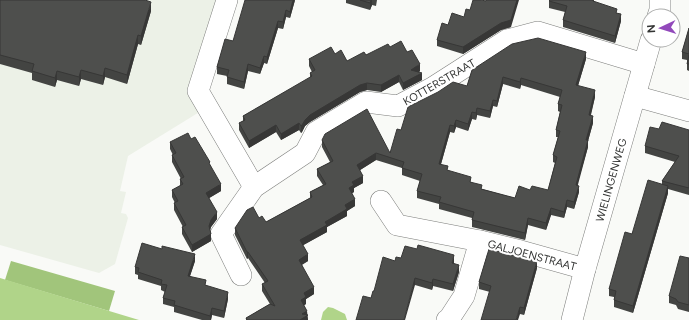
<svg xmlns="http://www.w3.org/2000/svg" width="689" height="320" font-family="Figtree,sans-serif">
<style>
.built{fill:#ecf1e7}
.forest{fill:#a1c57b}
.water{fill:#b0d489}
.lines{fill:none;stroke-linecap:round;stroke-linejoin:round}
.minor-casing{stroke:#7d7e7c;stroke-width:22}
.minor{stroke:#fff;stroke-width:21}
.wall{fill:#434442;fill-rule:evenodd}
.shaded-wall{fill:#373736}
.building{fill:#4e4f4d;stroke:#373736;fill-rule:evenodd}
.labels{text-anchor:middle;stroke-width:4;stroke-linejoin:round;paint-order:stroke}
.street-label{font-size:11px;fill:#333433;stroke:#fff}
</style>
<rect width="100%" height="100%" fill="#f9faf7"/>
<path class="built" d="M0,0H218L201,111L128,156L120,191L126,192L121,213L126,214L128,218L115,264L99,273L0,245Z"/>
<path class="forest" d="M11,261L115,291L109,311L5,280Z"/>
<g class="water">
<path d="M0,278L139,320H0Z"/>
<path d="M328,307L333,308L345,314L347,320H321L323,312Z"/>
</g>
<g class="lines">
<defs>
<g id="minor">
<path d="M227,0L198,91L254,187"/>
<path d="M658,16L660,10V0"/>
<path d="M635,96L689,111"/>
<path d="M381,201L397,225L480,241L521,251L585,269"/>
<path d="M241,275L221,234L254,187L305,153L316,132L366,102L398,106L432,88L507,40L538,32L644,64"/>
<path d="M447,320L449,319L464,296L480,241"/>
<path d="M572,320L585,269L651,40"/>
</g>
</defs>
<use href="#minor" class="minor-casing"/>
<use href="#minor" class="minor"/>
</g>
<g class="wall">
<path d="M0,0L151,11L141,45L138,44L127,84L105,77L103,85L81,79L79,86L57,80L55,87L32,80V73L0,64Z"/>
<path d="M295,0L290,18L286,17L283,29L278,28L267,64L264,63L260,74L248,71L244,89L227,84V76L217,74V67L233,41Z"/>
<path d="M346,0H377L376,6L372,5L370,10L346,3Z"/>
<path d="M594,0V2L617,13L621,21L615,43L563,27V20L565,12L549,8V1Z"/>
<path d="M464,17L511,27L501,30L463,54L437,46V40L448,25Z"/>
<path d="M689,28V71L687,70V60L682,59V52Z"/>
<path d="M390,47L407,52L420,71L419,72L422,80L403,90L399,82L381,92L367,90L360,92L310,122L305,126L302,132L301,133L299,130L281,140L276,132L249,148L239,130V123L243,121V116L310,78V73L312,72L309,66V59L335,54L347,61Z"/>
<path d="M586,59L578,86L595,97L591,115L593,123L588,141V147L577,185L579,192L574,209L567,207L564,218L551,215L546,230L528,225L525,240L472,227V218L439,209V204L417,198V191L420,181L402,175V168L376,160L360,170L363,183L354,188V192L352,193L355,206L347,211V216L327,227V232L303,245L308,261L302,265L314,294L306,299V304L304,305L307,315L308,320H246V318L270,304L262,291V284L265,283L248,258L247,259L235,235V228L259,218L266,222L310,198V192L323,185L317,176V169L330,162L322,147V140L390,153L401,130L467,86L472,70ZM503,84L520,89L521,85L560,97L558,104V111L560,112L556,130V137H558L553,155V162L555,163L548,190H530L515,198L482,189L471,182L448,171L441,164L450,132L454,133L456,127L468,131L472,119L476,120L477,115L490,118L493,106L497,107Z"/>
<path d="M659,129L689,130V195L668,189V193L633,313L614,307V297L609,296V289L632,234L662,184V181L675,162L645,153V146Z"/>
<path d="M191,139L210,165L221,191L209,198L217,219L211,227L210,230L211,241L192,252L182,234V227H183L174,210V203H175L172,197V190L180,186V179H181L172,162V155H173L170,149V142Z"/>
<path d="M401,258L454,262V263L459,272L453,291L433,286L432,290L415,285L371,298L374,291L395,261Z"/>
<path d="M689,258V312L678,309L676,305L669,303V296Z"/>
<path d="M195,261L190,276L228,299L224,318L212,315L211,320H202L174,312V307L163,304V298L165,292L161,290V286L138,279V275L135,274V267Z"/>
<path d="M537,268L524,315L520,314L490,292L479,289V282Z"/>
</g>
<g class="shaded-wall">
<path d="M293,0H295L290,18V12Z"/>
<path d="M371,0H372V5L370,10V3Z"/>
<path d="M517,0H519L511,27L501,30L463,54V47Z"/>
<path d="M151,2V11L141,45V36Z"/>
<path d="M286,10V17L283,29V22Z"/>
<path d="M621,14V21L615,43V36Z"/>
<path d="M278,21V28L267,64V57Z"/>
<path d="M138,35V44L127,84V75Z"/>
<path d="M586,52V59L576,92V85Z"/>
<path d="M264,56V63L260,74V68Z"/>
<path d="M248,64V71L244,89V82Z"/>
<path d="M420,64V71L411,76V70Z"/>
<path d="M105,68V77L103,85V76Z"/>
<path d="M81,70V79L79,86V77Z"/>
<path d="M57,71V80L55,87V78Z"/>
<path d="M422,73V80L403,90V83Z"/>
<path d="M399,75V82L381,92V85Z"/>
<path d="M503,77V84L497,107V101Z"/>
<path d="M521,78V85L520,89V82Z"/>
<path d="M367,83V90L360,92L310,122L305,126L302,132L301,133V126L305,120L310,115L360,85Z"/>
<path d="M595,90V97L589,121V115Z"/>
<path d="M493,100V106L490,118V111Z"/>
<path d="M477,108V115L476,120V113Z"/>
<path d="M472,112V119L468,131V124Z"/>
<path d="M593,116V123L588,141V147L576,192V185L586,140Z"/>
<path d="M456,120V127L454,133V126Z"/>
<path d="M299,123V130L281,140V134Z"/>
<path d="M276,125V132L249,148V141Z"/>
<path d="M450,125V132L439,171V164Z"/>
<path d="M376,153V160L357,172V165Z"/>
<path d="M363,176V183L354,188V192L349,195V188L352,182Z"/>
<path d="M221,184V191L206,200V193Z"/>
<path d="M579,186V192L574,209V202Z"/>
<path d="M668,186V193L633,313V306Z"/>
<path d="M355,199V206L347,211V216L327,227V232L300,247V240L345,205Z"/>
<path d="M567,200V207L564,218V212Z"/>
<path d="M551,208V215L546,230V223Z"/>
<path d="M217,212V219L211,227L209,233V226L211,220Z"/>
<path d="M528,218V225L525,240V233Z"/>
<path d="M211,234V241L192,252V245Z"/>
<path d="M247,252H248V258L247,259Z"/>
<path d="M195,254V261L188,282V276Z"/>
<path d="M308,254V261L299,266V260Z"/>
<path d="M454,255V262L452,270V263Z"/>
<path d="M537,261V268L524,315V308Z"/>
<path d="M459,265V272L453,291V284Z"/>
<path d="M415,278V285L405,320H404Z"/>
<path d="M433,279V286L432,290V283Z"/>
<path d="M314,287V294L306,299V304L301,307V300L304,293Z"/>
<path d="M228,292V299L224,318V311Z"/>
<path d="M520,307V314L518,320H516Z"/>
<path d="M212,308V315L211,320H210V316Z"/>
<path d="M307,311L308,320H300L302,314Z"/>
</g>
<g class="building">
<path d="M0,0H145L151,2L141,36L138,35L127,75L105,68L103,76L81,70L79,77L57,71L55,78L32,71L34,64L0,55Z"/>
<path d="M245,0H293L290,12L286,10L283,22L278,21L267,57L264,56L260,68L248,64L244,82L227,77L229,70L217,67L225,39L233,41Z"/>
<path d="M360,0H371L370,3Z"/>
<path d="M473,0H481L486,1V0H517L511,20L501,23L463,47L437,40L442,23L448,25L452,13L464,17L466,9L470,10Z"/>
<path d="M550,0H593V1L617,9L616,13L621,14L615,36L563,20L567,6L549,1Z"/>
<path d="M689,28V54L682,52Z"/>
<path d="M538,38L586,52L576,85L595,90L589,115L593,116L586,140H588L576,185L579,186L574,202L567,200L564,212L551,208L546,223L528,218L525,233L472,220L474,212L439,202L441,197L417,191L422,174L402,168L404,162L376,153L357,165L363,176L352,182L354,185L349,188L355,199L345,205L347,209L325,222L327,225L300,240L308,254L299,260L314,287L304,293L306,297L301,300L307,311L302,314L308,315L300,320H247L246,318L270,304L275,306L262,284L268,281L248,252H247L235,228L247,210L253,207L259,218L262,216L266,222L312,197L310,192L326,184L317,169L333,161L322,140L325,134L367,109L390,153L397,129L401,130L408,107L438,92L453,82L467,86L472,70L512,44ZM503,77L520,82L521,78L562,90L558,104L562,105L556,130L560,131L553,155L557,157L548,190L532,186L530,190L519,186L515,198L481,189L482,185L470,182L471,177L447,170L448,166L439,164L450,125L454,126L456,120L468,124L472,112L476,113L477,108L490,111L493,100L497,101Z"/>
<path d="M401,41L407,52L412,50L420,64L411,70L422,73L403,83L399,75L381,85L367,83L360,85L310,115L305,120L302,125L301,126L299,123L281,134L276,125L249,141L239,123L245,120L243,116L312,76L310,73L315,70L309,59L331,47L335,54L341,50L347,61L364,52L366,55L388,44L390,47Z"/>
<path d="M689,55V64H687Z"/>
<path d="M662,122L689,130V188L662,181L679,156L645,146L650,127L659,129Z"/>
<path d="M188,133L191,139L195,137L210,162L209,163L221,184L206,193L217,212L211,220L209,226L211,234L192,245L182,227L186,225L174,203L178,201L172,190L183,184L180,179L184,177L172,155L176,153L170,142Z"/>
<path d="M648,180L668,186L633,306L614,300L616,291L609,289L625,232L632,234Z"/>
<path d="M142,243L162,249V246L195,254L188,276L206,280L205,285L228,292L224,311L212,308L210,316L174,305L175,301L163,298L167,285L161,284L162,280L138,272L139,268L135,267Z"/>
<path d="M418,245L454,255L452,263L459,265L453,284L433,279L432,283L415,278L404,320H356L363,296L371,298L373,291H374L383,257L395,261L396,257L401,258L405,246L417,249Z"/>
<path d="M489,249L537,261L524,308L520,307L516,320H481L491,286L479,282Z"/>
<path d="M680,256L689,258V305L678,302L676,299L669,296Z"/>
</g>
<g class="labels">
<g class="street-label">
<text transform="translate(439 82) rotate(-30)" y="4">KOTTERSTRAAT</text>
<text transform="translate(611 180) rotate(-74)" y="4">WIELINGENWEG</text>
<text transform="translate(532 255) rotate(15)" y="4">GALJOENSTRAAT</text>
</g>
</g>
<g transform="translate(661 28) rotate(266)"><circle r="19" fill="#ffffff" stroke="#adaead"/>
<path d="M0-3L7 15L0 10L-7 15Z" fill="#9249bb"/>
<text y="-6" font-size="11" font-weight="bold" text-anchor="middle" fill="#333433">N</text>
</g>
</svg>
